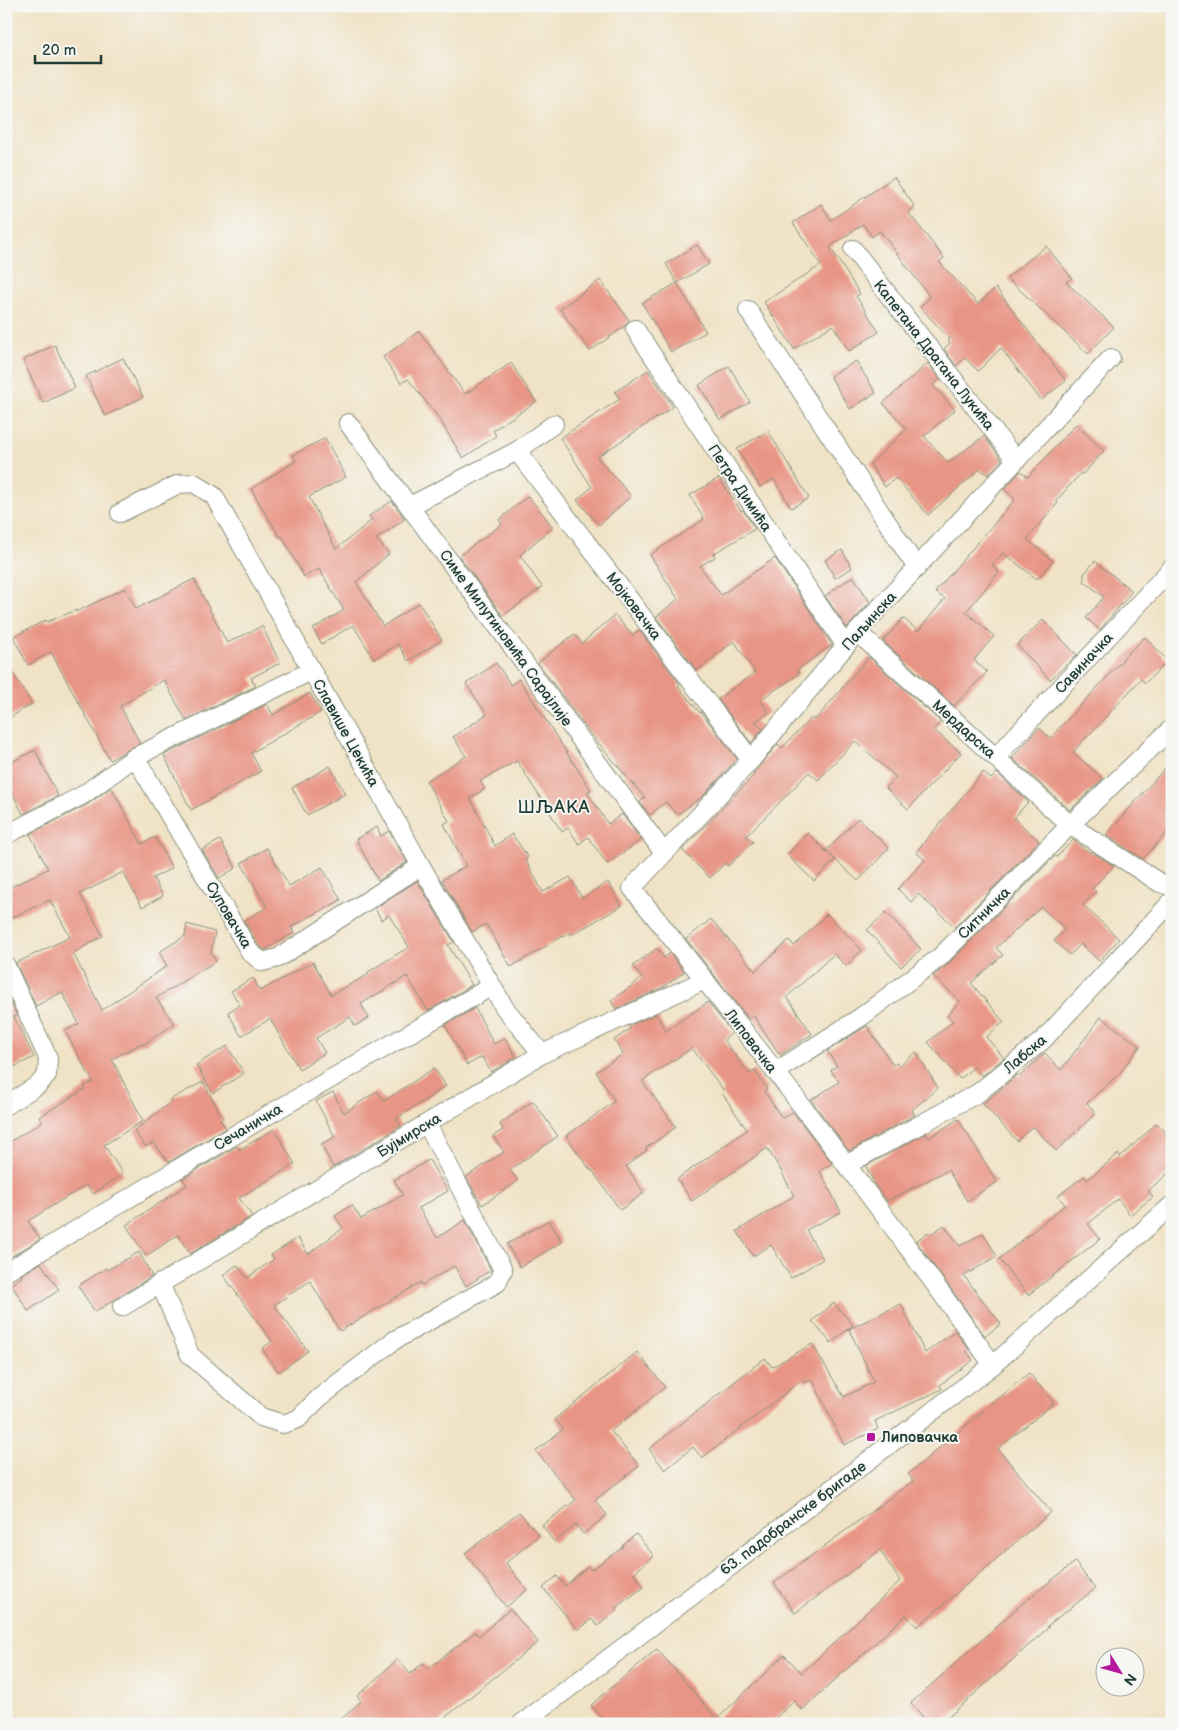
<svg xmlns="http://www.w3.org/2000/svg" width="1178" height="1730" font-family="'Balsamiq Sans',sans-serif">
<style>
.building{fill:#e89585}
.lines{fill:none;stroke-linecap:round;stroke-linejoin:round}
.street-casing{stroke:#88907c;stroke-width:20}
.street{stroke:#fff;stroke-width:18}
.poi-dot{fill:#b5179e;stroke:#f6f6f2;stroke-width:2}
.labels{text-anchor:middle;stroke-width:4;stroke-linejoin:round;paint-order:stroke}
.street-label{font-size:15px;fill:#1f3d34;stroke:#f6f6f2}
.poi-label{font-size:15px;font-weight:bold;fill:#1f3d34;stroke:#f6f6f2;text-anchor:start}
.quarter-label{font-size:18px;letter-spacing:1px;fill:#1f3d34;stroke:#f6f6f2}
</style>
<rect width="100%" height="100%" fill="#f6f6f2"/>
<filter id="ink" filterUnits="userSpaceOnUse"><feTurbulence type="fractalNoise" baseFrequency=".02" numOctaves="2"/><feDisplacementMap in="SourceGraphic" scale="10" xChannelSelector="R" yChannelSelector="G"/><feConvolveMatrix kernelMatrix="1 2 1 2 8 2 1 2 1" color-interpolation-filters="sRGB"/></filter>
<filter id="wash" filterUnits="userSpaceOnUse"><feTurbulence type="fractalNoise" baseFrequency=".0096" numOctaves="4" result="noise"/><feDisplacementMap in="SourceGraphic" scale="20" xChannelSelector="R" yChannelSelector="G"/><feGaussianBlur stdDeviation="1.12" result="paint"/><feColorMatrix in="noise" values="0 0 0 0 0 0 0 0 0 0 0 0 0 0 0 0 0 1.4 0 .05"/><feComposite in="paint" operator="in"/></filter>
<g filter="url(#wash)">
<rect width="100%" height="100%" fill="#f0e2c5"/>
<g id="blocks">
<g class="building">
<path d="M894,177L915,207L908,212L944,258L939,262L978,304L996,288L1066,381L1041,400L1001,348L978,371L965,358L956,366L944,349L950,343L948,341L950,339L920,307L930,297L880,231L872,237L863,224L830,247L860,294L856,296L879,332L849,351L833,325L794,349L764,302L821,265L793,223L821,204L831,220Z"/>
<path d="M697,245L709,264L677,283L666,264Z"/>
<path d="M1046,246L1072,278L1066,282L1114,327L1088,354L1007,278Z"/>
<path d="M600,280L629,320L625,326L590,351L560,309Z"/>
<path d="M677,283L706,332L671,352L642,303Z"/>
<path d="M419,331L465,394L511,363L536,402L493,430L496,436L463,458L438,417L408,379L401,383L383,357Z"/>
<path d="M55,345L75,388L43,403L23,360Z"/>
<path d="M123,358L143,397L105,416L86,376Z"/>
<path d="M856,361L876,393L850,409L830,376Z"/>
<path d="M928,363L940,379L933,385L955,410L924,436L948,463L984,436L1002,460L988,475L980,469L928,515L896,478L885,487L870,464L907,429L883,403Z"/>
<path d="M729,366L750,402L720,420L699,385Z"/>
<path d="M648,370L673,407L597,457L631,496L599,525L577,500L592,487L560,438L620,399L615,392Z"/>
<path d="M1076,424L1104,451L1083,474L1081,473L1056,501L1058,503L1027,539L1053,561L1037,579L1003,553L992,565L999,572L966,612L994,636L974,660L987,672L954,706L883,641L903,618L918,631L945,599L935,592L1015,499L1004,489L1021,471L1028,477Z"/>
<path d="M768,431L809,498L791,508L774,479L760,487L737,449Z"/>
<path d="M325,438L346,477L309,497L336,549L372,520L369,516L392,501L405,519L376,539L389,554L356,582L383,626L419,603L442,640L408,661L398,644L374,659L353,625L322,644L313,629L344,610L319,569L304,577L282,536L280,537L251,489L296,461L293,455Z"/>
<path d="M719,478L741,511L743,510L755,529L713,554L715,557L700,566L721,595L775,558L832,645L797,670L799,674L760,700L769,712L755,722L763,729L751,743L718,699L755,672L734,641L697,671L656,617L678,599L650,555L704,519L690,495Z"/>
<path d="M528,496L553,527L520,555L542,587L503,616L459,556L502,524L499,520Z"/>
<path d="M842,550L852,568L835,578L825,560Z"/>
<path d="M1095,561L1132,591L1100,630L1086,618L1104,597L1084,581V574Z"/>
<path d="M853,576L870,602L847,628L825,596Z"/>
<path d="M194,579L227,643L262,626L280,663L251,678L256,686L186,720L164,680L120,706L140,743L110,760L51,652L28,665L13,637L46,620L47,622L76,610V612L125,588L136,609Z"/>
<path d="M615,615L632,635L639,630L680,684L678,686L700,713L701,712L737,759L703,796L677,815L666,802L650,815L640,802L645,798L589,732L538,663L574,634L582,643Z"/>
<path d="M1043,620L1077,655L1050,680L1017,645Z"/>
<path d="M1145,637L1168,661L1145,683L1141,679L1073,752L1103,779L1070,810L1012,758L1039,728L1050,738L1123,660L1122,659Z"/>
<path d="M869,657L940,721V723L934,730L961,753L908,809L886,788L896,777L855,741L818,780L809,772L782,800L746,836L753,842L728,866L725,863L710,878L682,850L754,775L753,773L778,744L782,748L810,719H816Z"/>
<path d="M6,661L32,704L6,720Z"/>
<path d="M496,663L511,685L519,679L591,790L587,792L608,824L622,814L641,840L607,864L588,837L579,844L568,828L562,832L517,761L480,781L485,789L470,798L495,846L512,834L528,857L525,859L543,892L570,877L582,898L608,882L622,906L571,935L570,932L511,967L486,924L472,932L442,880L466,866L444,824L449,821L426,781L466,756L453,737L487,714L466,684Z"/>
<path d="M310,693L321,712L251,753L261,771L191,810L164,755L267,704L273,715Z"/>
<path d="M35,750L58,796L23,814L6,781V765Z"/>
<path d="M1172,760V827L1143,859L1106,835Z"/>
<path d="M330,766L345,794L307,815L292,788Z"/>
<path d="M983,772L991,779L997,773L1028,802L1014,818L1039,841L955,927L918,894L911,902L898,889L925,860L916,852Z"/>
<path d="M111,787L142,844L155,837L172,868L153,878L163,896L142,907L123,872L80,894L103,936L73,953L102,1010L167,966L159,952L185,936L187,924L215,932L211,953L216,961L156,998L174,1024L143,1045L142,1043L112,1059L143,1121L104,1145L123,1174L93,1194L86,1185L28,1221L40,1239L9,1258L6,1253V1144L42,1122L39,1117L85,1089L84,1086L93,1082L65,1031L79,1024L62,992L36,1006L16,963L70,937L50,900L6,920V889L48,869L30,834L88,804Z"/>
<path d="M858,818L889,848L858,881L826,851Z"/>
<path d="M377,827L381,836L389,831L407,862L378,881L356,839Z"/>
<path d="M808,833L835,860L814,881L787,855Z"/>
<path d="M220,840L236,868L219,878L202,850Z"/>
<path d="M1073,840L1090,853L1091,851L1114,866L1092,888L1096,892L1083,905L1119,939L1099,961L1081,944L1070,955L1054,941L1065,929L1041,907L996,948L1003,955L971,983L1004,1022L986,1037L1004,1058L982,1076L974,1067L960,1079L928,1042L953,1021L947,1016L960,1001L933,976L947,965L1055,856L1057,857Z"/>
<path d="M267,848L289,886L322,867L341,900L291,927L294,933L265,950L258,945L244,921L267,907L241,863Z"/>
<path d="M417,881L454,942L448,945L472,985L428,1011L407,976L361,1004L369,1018L355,1026L350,1017L316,1038L325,1053L299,1069L270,1019L241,1036L228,1012L240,1005L231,991L253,978L260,991L313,962L331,995L369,974L368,972L409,947L389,915L381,920L375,908Z"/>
<path d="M886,912L921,949L901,967L867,930Z"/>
<path d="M827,914L862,950L846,966L834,954L787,997L812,1034L780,1055L753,1015L749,1019L686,939L711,919L755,971L789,940L794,946Z"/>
<path d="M657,948L664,958L670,953L684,972L662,988L616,1009L611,1001L642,978L633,966Z"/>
<path d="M6,992L17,1016L14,1017L34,1057L6,1071Z"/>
<path d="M708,1002L732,1033L724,1040L749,1074L754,1070L767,1089L764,1091L782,1118L793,1112L832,1163L820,1171L841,1212L806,1230L823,1259L791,1278L771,1245L753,1256L737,1231L794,1196L780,1169L767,1148L692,1201L677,1179L747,1130L722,1093L724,1091L692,1048L642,1081L676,1127L646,1148L647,1150L626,1166L644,1193L620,1210L592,1170L591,1171L566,1136L615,1101L596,1072L623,1054L614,1040L630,1029L629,1026L656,1014L666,1031Z"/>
<path d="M475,1008L494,1044L505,1038L516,1057L491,1072L482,1057L467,1065L445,1025Z"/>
<path d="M1101,1017L1140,1046L1119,1074L1087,1103L1096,1113L1056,1151L1033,1126L1017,1141L983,1104L1017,1075L1019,1077L1045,1053L1061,1070Z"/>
<path d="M867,1026L893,1065L897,1063L899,1066L916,1052L938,1088L912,1110L915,1115L849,1151L811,1100L839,1082L831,1070L837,1066L827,1051Z"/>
<path d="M227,1046L244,1073L213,1093L196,1065Z"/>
<path d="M434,1068L446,1086L396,1119L401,1126L333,1167L321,1144L335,1137L316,1101L333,1092L344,1113L377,1091L384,1101Z"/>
<path d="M203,1082L223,1118L220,1119L226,1128L169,1162L153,1142L146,1147L134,1131L172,1101L171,1099Z"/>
<path d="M533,1101L558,1136L510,1170L518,1181L482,1205L466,1177L504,1152L493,1136L503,1130L500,1124Z"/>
<path d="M958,1119L997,1182L967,1201L948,1170L887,1201L875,1185L866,1166L926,1133L929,1138Z"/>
<path d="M1157,1123L1172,1139V1170L1148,1191L1153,1197L1130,1215L1118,1199L1088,1224L1100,1239L1028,1295L999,1259L1065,1205L1058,1196L1084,1176L1087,1180L1118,1154L1120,1157Z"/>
<path d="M274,1129L295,1164L239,1198L252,1216L190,1254L178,1235L146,1256L126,1225L187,1185L182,1179L237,1146L239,1150Z"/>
<path d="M429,1160L448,1191L419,1208L437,1238L465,1220L491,1270L466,1286L454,1266L422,1285L421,1282L340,1331L310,1281L274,1305L308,1351L279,1372L262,1349L272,1341L223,1275L237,1265L247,1278L274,1259L271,1255L298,1238L308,1254L343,1228L335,1216L352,1205L361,1219L403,1195L394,1180Z"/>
<path d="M549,1220L562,1242L520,1267L507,1244Z"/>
<path d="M944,1225L960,1246L983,1233L997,1256L964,1276L1001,1324L985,1336L916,1241L928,1232L930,1235Z"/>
<path d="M139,1252L152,1276L95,1312L78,1286L106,1268L107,1270Z"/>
<path d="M41,1263L59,1290L28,1311L11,1284L22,1277L21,1275Z"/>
<path d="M834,1303L853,1325L831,1343L812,1321Z"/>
<path d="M901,1304L925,1353L955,1331L969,1349L966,1351L973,1360L940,1385L942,1389L875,1421L878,1429L844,1445L812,1379L805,1383L803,1379L702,1458L693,1447L665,1470L649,1449L765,1358L772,1367L812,1344L844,1397L874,1382L849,1329Z"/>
<path d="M637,1352L665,1387L611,1431L639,1466L595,1500L607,1515L583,1534L576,1525L554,1542L542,1525L576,1500L536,1451L563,1429L555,1419Z"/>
<path d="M1029,1373L1054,1403L998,1449L1051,1512L917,1627L906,1615L802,1710L794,1701L769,1724H607L591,1705L657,1649L717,1719L784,1655L802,1673L900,1581L880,1550L795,1613L774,1583L913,1481L908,1474Z"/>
<path d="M519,1512L539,1535L506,1563L527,1590L506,1607L465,1553Z"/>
<path d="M636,1534L654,1556L634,1573L644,1587L615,1608L617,1610L598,1626L592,1619L578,1630L543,1588L557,1576L565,1586L588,1566L591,1570L623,1547L622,1546Z"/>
<path d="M1075,1562L1095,1589L1047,1626L1049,1627L941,1724H929L911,1703L1024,1602Z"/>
<path d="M510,1609L538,1642L437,1724H336L361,1701L357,1696L398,1659L410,1674L423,1663L428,1669L475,1632L479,1636Z"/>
</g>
</g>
</g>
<g filter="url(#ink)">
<use href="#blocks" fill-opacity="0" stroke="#88907c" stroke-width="1"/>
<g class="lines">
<defs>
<g id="street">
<path d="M853,249L1016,460"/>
<path d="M748,310L917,568"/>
<path d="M635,329L846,646"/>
<path d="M348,423L664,853"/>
<path d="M517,451L751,760"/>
<path d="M410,506L517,451L554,424"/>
<path d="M120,513L179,484L194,483L214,496L421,866L492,986L504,1007L542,1054"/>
<path d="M857,632L1070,825L1160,883L1167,885L1172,883"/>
<path d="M135,757L250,952L262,962L278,958L421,866"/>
<path d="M996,757L1172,568"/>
<path d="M6,835L83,795L135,757L311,671"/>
<path d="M6,966L48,1058L47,1075L38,1085L6,1105"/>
<path d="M775,1072L861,1017L940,957L1070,825L1172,728"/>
<path d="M846,1165L978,1093L1043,1040L1172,901"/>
<path d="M6,1272L256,1122L492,986"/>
<path d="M160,1283L190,1355L261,1417L283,1424L298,1419L319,1398L393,1341L497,1283L503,1270L427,1124"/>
<path d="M122,1307L542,1054L705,980"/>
<path d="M993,1365C877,1202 756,1044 632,888L751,760L857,632L1111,358"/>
<path d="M521,1724L693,1595L993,1365L1172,1205"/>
</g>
</defs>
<use href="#street" class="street-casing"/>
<use href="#street" class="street"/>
</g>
</g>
<rect class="poi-dot" x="866" y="1432" width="10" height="10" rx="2.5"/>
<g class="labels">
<g class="street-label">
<text transform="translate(934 355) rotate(52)" y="5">Капетана Драгана Лукића</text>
<text transform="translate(740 488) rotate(56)" y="5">Петра Димића</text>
<text transform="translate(634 606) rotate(53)" y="5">Мојковачка</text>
<text transform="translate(869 621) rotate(-48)" y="5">Паљинска</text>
<text transform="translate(506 638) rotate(54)" y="5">Симе Милутиновића Сарајлије</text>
<text transform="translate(1084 663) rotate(-47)" y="5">Савиначка</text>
<text transform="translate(964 729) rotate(42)" y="5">Мердарска</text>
<text transform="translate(346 733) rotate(61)" y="5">Славише Цекића</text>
<text transform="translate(984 913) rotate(-45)" y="5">Ситничка</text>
<text transform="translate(229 915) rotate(59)" y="5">Суповачка</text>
<text transform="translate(751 1041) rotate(53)" y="5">Липовачка</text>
<text transform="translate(1025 1054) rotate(-40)" y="5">Лабска</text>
<text transform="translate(248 1127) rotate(-31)" y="5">Сечаничка</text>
<text transform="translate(409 1135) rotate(-31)" y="5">Бујмирска</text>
<text transform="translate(793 1518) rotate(-37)" y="5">63. падобранске бригаде</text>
</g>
<g class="poi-label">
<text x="881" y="1442">Липовачка</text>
</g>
<g class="quarter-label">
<text x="554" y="813">ШЉАКА</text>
</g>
</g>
<rect width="1178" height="1730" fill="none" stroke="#f6f6f2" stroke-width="25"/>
<g transform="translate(1120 1672) rotate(127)"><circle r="24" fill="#f6f6f2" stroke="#a0aca6"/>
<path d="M0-4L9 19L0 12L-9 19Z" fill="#b5179e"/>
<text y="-8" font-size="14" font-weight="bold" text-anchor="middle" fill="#1f3d34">N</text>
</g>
<path d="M35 55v8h66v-8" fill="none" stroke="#1f3d34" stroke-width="2.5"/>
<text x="42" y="55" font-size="15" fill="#1f3d34" stroke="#f6f6f2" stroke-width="4" paint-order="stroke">20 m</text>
</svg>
